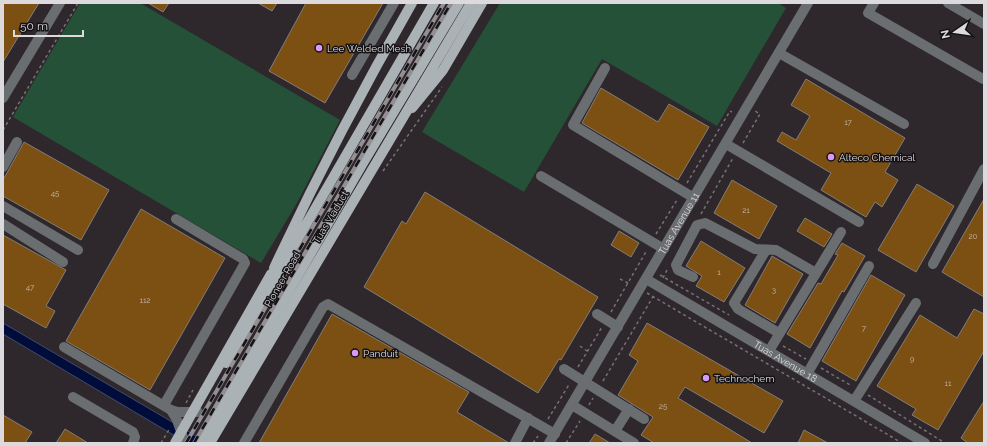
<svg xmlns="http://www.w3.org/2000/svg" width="987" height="446" viewBox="0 0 987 446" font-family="Raleway,sans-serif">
<rect width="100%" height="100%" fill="#2e282d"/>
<path fill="#255138" d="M80,3H140L340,120L297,203L261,263L13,117Z
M500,3H778L786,8L717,126L602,59L524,192L422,132Z"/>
<path fill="#000d3b" stroke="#424a6c" d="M3,323L208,443H187L3,334Z"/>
<path fill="#7c5013" stroke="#837d77" d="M3,3H39L3,62Z
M148,3H169L163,12Z
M258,3H277L272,11Z
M306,3H383L325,103L269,71Z
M806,79L905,138L885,172L898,180L882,207L875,202L866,217L821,190L831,173L777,141L782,132L796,140L810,116L791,105Z
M601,88L658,122L669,104L709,127L678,180L582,123Z
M24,142L109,190L81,240L3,196V180Z
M732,180L777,206L759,239L714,213Z
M917,184L954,206L916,272L878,250Z
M425,192L598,297L561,360L559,359L538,393L364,287L402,221L406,224Z
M984,199V297L942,272Z
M141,209L225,258L150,390L66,341Z
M805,218L832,234L824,247L797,231Z
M619,231L639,243L631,257L611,245Z
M3,235L66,270L46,306L55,311L46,328L3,304Z
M701,241L745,268L724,302L696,286L702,276L686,266Z
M842,243L865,256L844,292L842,291L810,348L787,334L818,283L821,284L838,255L835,254Z
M772,256L803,274L775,323L745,305Z
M871,275L905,295L856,381L822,361Z
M974,309L984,314V351L938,430L912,415L916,409L877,386L920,315L957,338Z
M332,314L469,392L457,412L509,443H259Z
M647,323L783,401L764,433L685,387L678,398L752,443H654L641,435L653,417L618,395L638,361L629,355Z
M984,401V443H968L961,438Z
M3,415L32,432L25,443H3Z
M65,429L88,443H56Z
M804,430L828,443H798Z
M595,434L610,443H589Z"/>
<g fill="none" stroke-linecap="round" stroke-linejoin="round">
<path stroke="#767175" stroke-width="1.5" stroke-dasharray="3 3" stroke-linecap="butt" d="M3,130L78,3
M743,143L760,114L755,111
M383,171L442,87
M687,183L730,111L732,112
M701,214L733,158
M656,234L677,200
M660,275L729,315
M663,278L667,270
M620,279L628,283
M647,293L902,443
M611,312L647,250
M580,346L587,351
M783,346L806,359
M578,367L602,327
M821,368L852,386
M603,381L654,295
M868,395L945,443
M186,403L193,390
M589,405L593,398
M548,419L570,383
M161,443L170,428
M533,443L538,436
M566,443L580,421"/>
<g stroke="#6a6e70" stroke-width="10">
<path d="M874,3L868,13L983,79L984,78"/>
<path d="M948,3L984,24"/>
<path d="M779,53L904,124"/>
<path d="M605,68L573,125L694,198"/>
<path d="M352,75L394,3"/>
<path d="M3,98L60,3"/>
<path d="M726,144L859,222"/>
<path d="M3,167L17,142"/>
<path d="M541,176L664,249"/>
<path d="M3,206L78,250"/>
<path d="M3,224L63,262"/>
<path d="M766,250L734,303L738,309L779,333"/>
<path d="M933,264L984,169"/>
<path d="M693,277L678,270L676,265L697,225L705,223L755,249L776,250L816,273"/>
<path id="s1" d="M646,279L925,443"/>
<path d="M597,314L618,327"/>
<path d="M64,347L171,410L178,412H198"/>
<path d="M769,351L841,232"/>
<path d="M564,369L644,419"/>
<path d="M807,374L869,266"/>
<path d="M73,397L133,432L135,437L133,443"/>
<path d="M854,401L916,303"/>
<path d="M164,405L245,263L243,259L176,219"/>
<path d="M572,405L634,443"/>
<path d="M171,410L177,420L183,437"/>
<path d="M615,431L629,409"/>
<path d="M244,443L323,307L328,304L555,434"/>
<path d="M515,443L528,418"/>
<path id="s2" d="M549,443L808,3"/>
</g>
<path stroke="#aab2b5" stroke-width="10" d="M412,108L443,70L482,3
M274,268C316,178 362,90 412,3
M226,363L434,3
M201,443L363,163L459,3"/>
<defs>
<path id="rail" d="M186,443L444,3
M194,443L451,3"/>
</defs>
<use href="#rail" stroke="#938f93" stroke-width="4"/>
<use href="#rail" stroke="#141214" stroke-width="2.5" stroke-dasharray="8" stroke-linecap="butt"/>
<path stroke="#aab2b5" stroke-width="10" d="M175,443L271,274
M210,443L471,3"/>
</g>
<g fill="#d99af7" stroke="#141214" stroke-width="1.5">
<circle cx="319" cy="48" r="4"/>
<circle cx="831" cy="157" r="4"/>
<circle cx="355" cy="353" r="4"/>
<circle cx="706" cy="378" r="4"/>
</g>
<g text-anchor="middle" stroke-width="3" stroke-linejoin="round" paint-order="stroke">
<g font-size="8" fill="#c5b8aa">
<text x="848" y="125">17</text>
<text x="55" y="196">45</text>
<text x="746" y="213">21</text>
<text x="973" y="239">20</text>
<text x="719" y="275">1</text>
<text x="30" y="290">47</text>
<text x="774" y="293">3</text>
<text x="145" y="303">112</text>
<text x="864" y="331">7</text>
<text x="912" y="362">9</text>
<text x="948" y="386">11</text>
<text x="663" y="409">25</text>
</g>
<g font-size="10" fill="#dddadd" stroke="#141214" text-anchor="start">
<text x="327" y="52">Lee Welded Mesh</text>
<text x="839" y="161">Alteco Chemical</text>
<text x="363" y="357">Panduit</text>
<text x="714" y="382">Technochem</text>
</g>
<g font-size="10" fill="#dddadd" stroke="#141214">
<text transform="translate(330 217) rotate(-59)" y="4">Tuas Viaduct</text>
<text dy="4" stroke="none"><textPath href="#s2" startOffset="255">Tuas Avenue 11</textPath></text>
<text transform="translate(282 279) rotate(-60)" y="4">Pioneer Road</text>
<text dy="4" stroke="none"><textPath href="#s1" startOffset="162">Tuas Avenue 18</textPath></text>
</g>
</g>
<rect width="987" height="446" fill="none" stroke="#dddadd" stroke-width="8"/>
<g transform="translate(955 32) rotate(257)" stroke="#141214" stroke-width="3" paint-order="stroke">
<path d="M0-3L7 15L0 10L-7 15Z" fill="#dddadd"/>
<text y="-6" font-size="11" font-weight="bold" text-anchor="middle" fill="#dddadd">N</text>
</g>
<path d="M14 30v6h69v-6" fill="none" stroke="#dddadd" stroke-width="2"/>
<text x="20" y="30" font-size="12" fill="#dddadd" stroke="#141214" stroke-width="3" paint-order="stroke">50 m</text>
</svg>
